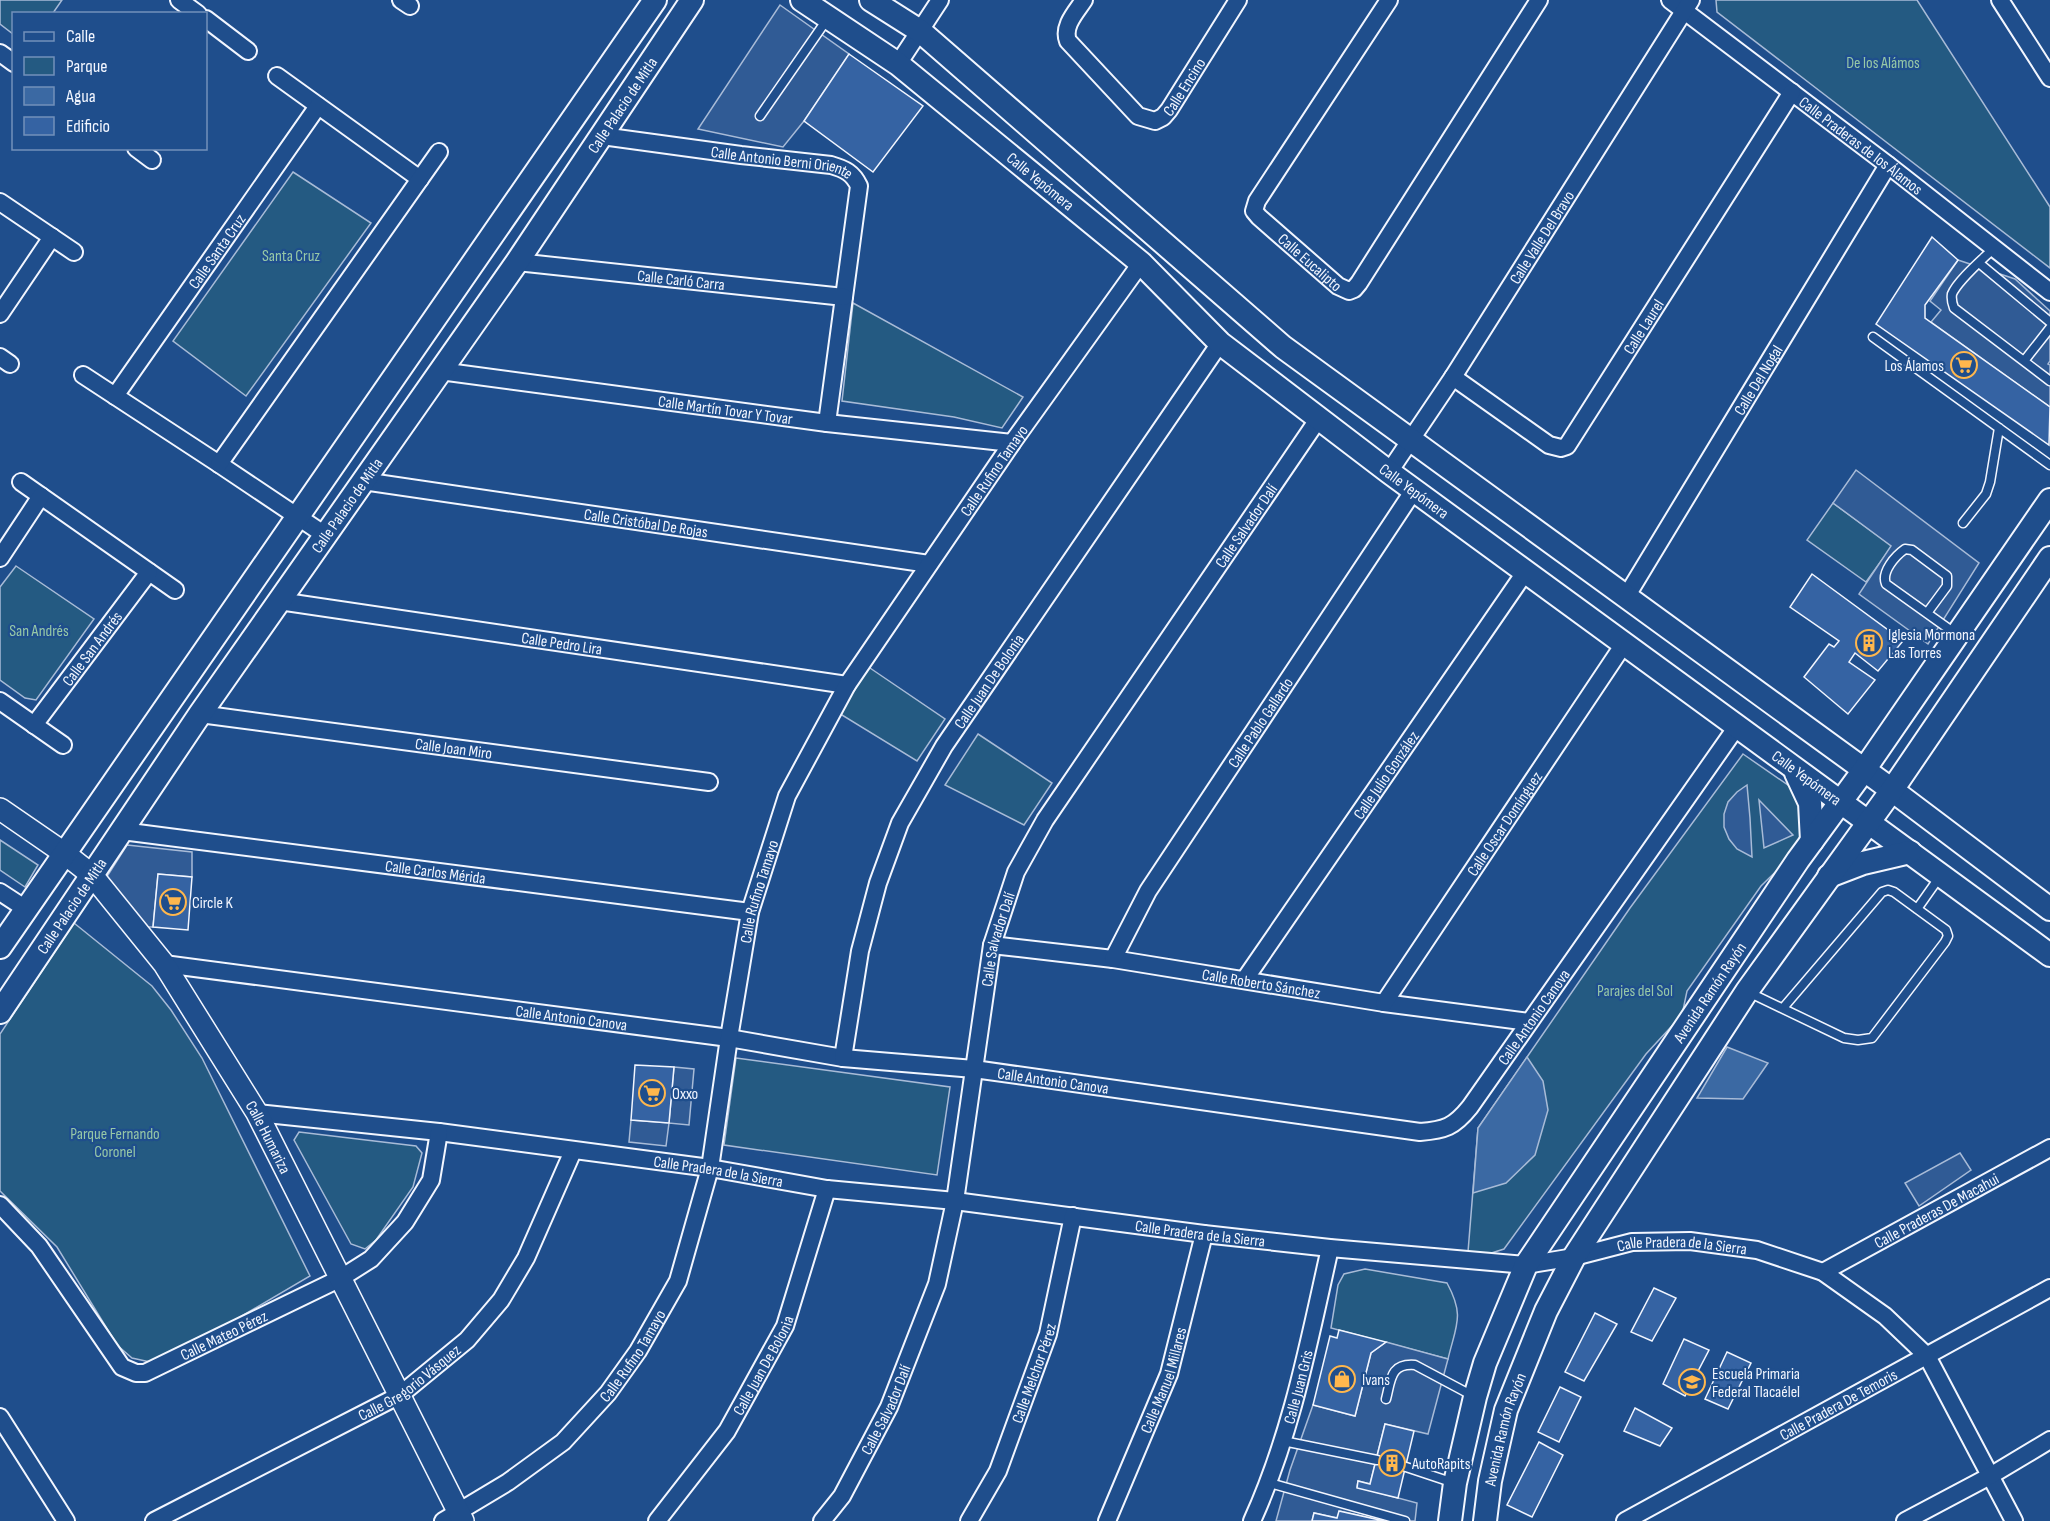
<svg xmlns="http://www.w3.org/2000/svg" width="2050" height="1521" viewBox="0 0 2050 1521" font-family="'Sofia Sans Condensed',sans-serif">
<rect width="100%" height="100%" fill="#1f4e8c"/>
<path fill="#245a82" stroke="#a8bbd7" stroke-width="1.5" d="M0,0H62L53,13L14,14L13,34L0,24Z
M1716,0H1917L2050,207V268L1717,12Z
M293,172L371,223L246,396L173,341Z
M853,303L1023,397L1002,428L954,417L842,401Z
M1833,503L1892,546L1866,582L1807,540Z
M16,566L94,619L36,700L25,698L0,680V587Z
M867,666L945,719L917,761L837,712Z
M978,734L1052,783L1024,825L945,785Z
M1743,754L1798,792L1809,827L1797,851L1761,886L1687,991L1682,1015L1646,1054L1504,1249L1482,1256L1468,1252L1478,1128L1630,908Z
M0,840L38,865L25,887L0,870Z
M74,923L152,986L171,1010L202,1058L310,1276L170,1358L150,1362L132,1358L117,1345L57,1247L0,1191V1034Z
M736,1058L950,1087L937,1175L724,1145Z
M299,1132L416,1146L422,1153L413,1187L376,1240L365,1249L351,1244L294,1140Z
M1365,1269L1447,1283C1465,1316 1456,1325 1448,1359L1331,1328L1338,1285L1344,1274Z"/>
<path fill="#305b95" stroke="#a8bbd7" stroke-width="1.5" d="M780,5L849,54L804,121L783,147L698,129Z
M1958,260L2015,279L2050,311V361L2048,364L2050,365V407L1931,322L1941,310L1930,301Z
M1856,470L1979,563L1928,644L1859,594L1891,546L1833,503Z
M1747,785L1750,818L1752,857L1737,849L1729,839L1724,827V814L1728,802L1737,792Z
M1759,800L1793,835L1764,848Z
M127,845L192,852V877L158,874L153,927H147L106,878Z
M674,1067L694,1069L689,1125L669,1123L666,1146L629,1142L631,1120L669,1123Z
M1960,1153L1971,1170L1919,1206L1905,1183Z
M1386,1342L1448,1359L1428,1434L1385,1424L1370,1484L1358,1481L1357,1487L1417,1503L1415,1521H1384L1340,1511L1337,1518L1314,1513L1312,1521H1276L1290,1470L1313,1405L1355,1416L1371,1353Z"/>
<path fill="#3b69a3" stroke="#a8bbd7" stroke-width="1.5" d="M1727,1047L1768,1063L1743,1099L1697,1098Z
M1527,1057L1543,1081L1548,1110L1535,1155L1506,1183L1473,1193L1478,1128Z"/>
<path fill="#3563a3" stroke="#f2f6ff" stroke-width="1.5" d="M849,54L923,106L873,172L804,121Z
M1932,237L1958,260L1925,305V318L2050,407L2049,445L1876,324Z
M1812,574L1903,641L1878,671L1855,653L1849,662L1875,680L1848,714L1804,677L1829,644L1834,647L1839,641L1790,607Z
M158,874L192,877L188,930L153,927Z
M635,1065L674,1067L669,1123L631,1120Z
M1654,1288L1676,1298L1652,1341L1631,1332Z
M1595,1313L1617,1324L1584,1381L1565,1372Z
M1339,1330L1386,1342L1371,1353L1355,1416L1313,1405L1330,1336L1337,1338Z
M1684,1339L1709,1350L1685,1396L1663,1384Z
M1727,1352L1751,1363L1728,1409L1705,1399Z
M1560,1387L1581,1397L1559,1442L1538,1432Z
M1635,1408L1672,1428L1660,1446L1624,1431Z
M1385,1424L1414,1431L1398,1498L1357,1488L1358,1481L1370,1484Z
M1539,1442L1563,1455L1532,1517L1507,1505Z
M1339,1511L1384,1521H1312L1314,1513L1337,1518Z"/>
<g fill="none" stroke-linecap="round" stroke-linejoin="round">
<defs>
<path id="service" d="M760,116L828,18
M1994,248C1983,259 1958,280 1952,294C1951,300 1952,303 1954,308L2050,381
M1979,263L2050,322
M1873,337L2050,465
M2024,361L2050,328
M1963,523L1986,494L1990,482L1999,428
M1927,613L1947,586V576L1912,550L1905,549C1895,556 1881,572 1886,584L1956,634
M1917,909L1941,875
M1748,992L1844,1038L1858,1040L1872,1038L1945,942L1948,936L1946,930L1894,892L1888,890L1882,892L1783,1008
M1386,1399C1391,1380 1390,1363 1415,1365L1475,1397
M1283,1441L1377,1460
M1406,1467L1454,1483
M1270,1483L1405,1521"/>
<g id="minor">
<path d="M179,0L198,14"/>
<path d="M401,0L410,6"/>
<path id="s1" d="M1084,0C1077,11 1062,26 1068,41L1138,116L1155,121L1163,117L1169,110L1238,0"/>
<path id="s2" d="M1389,0L1257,201L1254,211L1259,217L1338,286L1349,291L1354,289L1359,283L1539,0"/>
<path id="s3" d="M1670,0L1888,165L2050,292"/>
<path d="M2000,0L2050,78"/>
<path d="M206,19L248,51"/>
<path d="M0,53L14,63"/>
<path d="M898,64L940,0"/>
<path d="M277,76L420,179"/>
<path id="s4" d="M602,136L741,155L831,165C845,169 853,173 859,186L827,423"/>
<path d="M136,148L152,160"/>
<path d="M0,202L74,252"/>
<path id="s5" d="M517,262L844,297"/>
<path d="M0,314L52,237"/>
<path d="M0,357L10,364"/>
<path id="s6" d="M440,371L827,423L1012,443"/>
<path d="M83,375L219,464L325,535"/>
<path id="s7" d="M1453,377L1549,445L1561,448L1567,446L1792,92"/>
<path id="s8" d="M115,396L318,106"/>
<path d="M219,464L439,152"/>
<path id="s9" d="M1389,472L1453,377L1691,0"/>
<path id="s10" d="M363,481L929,564"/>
<path d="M21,482L175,590"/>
<path d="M0,558L41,496"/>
<path id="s11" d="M1626,597L1888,165"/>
<path id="s12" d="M279,601L847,685"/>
<path d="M0,701L63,745"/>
<path id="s13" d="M200,714L709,782"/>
<path id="s14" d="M34,725L149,572"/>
<path id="s15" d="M122,831L750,912"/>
<path d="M0,892L26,909"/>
<path id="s16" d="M992,945L1113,959L1384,1003L1529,1022"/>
<path id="s17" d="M1113,959L1148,891L1414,490"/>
<path id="s18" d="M164,964L729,1038L843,1058L974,1069L1420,1132C1445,1130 1454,1127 1470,1107L1738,725"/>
<path id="s19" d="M1245,979L1526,571"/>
<path id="s20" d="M1384,1003L1624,644"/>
<path id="s21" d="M843,1058L860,951L878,883L900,823L944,746L1220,343"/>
<path id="s22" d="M257,1113L439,1132L710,1168L827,1189L955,1201L1204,1234L1330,1248L1526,1265L1574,1257L1632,1242L1690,1241L1757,1250L1823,1272L1885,1316L1927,1356L2014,1521"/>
<path id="s23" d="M0,1205L39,1246L122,1367L136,1373H145L341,1278L371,1259L405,1222L431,1180L439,1132"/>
<path id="s24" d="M1823,1272L2050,1148"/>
<path d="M0,1417L66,1521"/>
<path id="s25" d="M154,1521L400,1395L467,1340L501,1300L526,1258L573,1151"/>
<path id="s26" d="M443,1521L508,1482L563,1442L608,1393L638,1351L678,1281L710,1168L729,1038L750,912L787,796L847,685L1012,443L1141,263"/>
<path id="s27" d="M657,1521L727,1431L785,1326L827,1189"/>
<path id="s28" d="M822,1521L842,1496L889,1407L937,1284L955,1201L992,945L1016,872L1045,820L1319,418"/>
<path id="s29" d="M969,1521L998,1471L1048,1334L1073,1216"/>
<path id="s30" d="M1107,1521L1169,1374L1204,1234"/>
<path id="s31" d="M1252,1521C1292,1433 1309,1341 1330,1248"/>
<path id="s32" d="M1625,1521L2050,1288"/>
<path d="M1905,1521L1990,1476L2050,1440"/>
</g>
<g id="tertiary">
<path id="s33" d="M0,809L64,853L92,875L164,964L257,1113L463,1521"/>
</g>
<g id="secondary">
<path id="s34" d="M802,0L898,64L1141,263L1220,343L1389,472L2050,955"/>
<path d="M871,0L920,31L1283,347L1892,790L2050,909"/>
<path d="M1796,773L1810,803L1812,841"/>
<path d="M1829,876L1863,863L1910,852"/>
<path d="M0,947L655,0"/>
<path id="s35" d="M0,1012L200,714L517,262L692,0"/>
<path id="s36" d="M1450,1521L1455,1483L1475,1397L1485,1363L1526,1265L1798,860L1864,770L2050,500"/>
<path id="s37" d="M1485,1521L1490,1481L1506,1410L1546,1311L1574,1257L1747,991L1892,790L2050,558"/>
</g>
</defs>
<use href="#service" stroke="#f2f6ff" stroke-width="11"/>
<use href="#minor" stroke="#f2f6ff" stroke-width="20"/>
<use href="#tertiary" stroke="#f2f6ff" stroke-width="24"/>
<use href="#secondary" stroke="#f2f6ff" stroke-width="26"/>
<use href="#service" stroke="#1f4e8c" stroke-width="8"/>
<use href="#minor" stroke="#1f4e8c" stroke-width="16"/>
<use href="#tertiary" stroke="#1f4e8c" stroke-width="21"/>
<use href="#secondary" stroke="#1f4e8c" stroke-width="22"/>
</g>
<defs>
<symbol id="supermarket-ring" viewBox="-11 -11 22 22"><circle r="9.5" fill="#1f4e8c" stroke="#ffb74d" stroke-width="1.5"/><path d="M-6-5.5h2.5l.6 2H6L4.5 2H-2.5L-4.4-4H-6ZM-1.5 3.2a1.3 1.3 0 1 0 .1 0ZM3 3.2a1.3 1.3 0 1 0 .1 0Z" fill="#ffb74d"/></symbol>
<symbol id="building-ring" viewBox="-11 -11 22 22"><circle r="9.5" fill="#1f4e8c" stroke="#ffb74d" stroke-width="1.5"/><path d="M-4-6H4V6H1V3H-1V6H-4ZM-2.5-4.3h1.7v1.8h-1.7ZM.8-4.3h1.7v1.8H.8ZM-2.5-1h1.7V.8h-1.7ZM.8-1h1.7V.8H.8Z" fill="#ffb74d"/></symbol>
<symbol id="shop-ring" viewBox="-11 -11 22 22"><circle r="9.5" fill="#1f4e8c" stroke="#ffb74d" stroke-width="1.5"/><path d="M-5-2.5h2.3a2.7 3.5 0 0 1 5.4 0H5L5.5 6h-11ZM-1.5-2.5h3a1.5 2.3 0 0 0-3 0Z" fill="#ffb74d"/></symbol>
<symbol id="school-ring" viewBox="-11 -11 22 22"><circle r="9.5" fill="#1f4e8c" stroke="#ffb74d" stroke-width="1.5"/><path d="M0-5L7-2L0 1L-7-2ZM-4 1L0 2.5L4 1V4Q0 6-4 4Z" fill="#ffb74d"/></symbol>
</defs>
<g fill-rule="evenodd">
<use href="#supermarket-ring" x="1949" y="350" width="30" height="30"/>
<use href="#building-ring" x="1854" y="628" width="30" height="30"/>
<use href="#supermarket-ring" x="158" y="887" width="30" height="30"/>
<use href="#supermarket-ring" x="637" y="1078" width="30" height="30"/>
<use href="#shop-ring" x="1327" y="1364" width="30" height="30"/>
<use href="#school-ring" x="1677" y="1367" width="30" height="30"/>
<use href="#building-ring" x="1377" y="1448" width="30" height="30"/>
</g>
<g text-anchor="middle" stroke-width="4.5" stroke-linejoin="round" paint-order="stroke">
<g font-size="16" fill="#97c8a6" stroke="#1f4e8c">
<text x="1883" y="68">De los Alámos</text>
<text x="291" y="261">Santa Cruz</text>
<text x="39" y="636">San Andrés</text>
<text x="1635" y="996">Parajes del Sol</text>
<text x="115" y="1139">Parque Fernando<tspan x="115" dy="18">Coronel</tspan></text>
</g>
<g font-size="16" fill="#f2f6ff" stroke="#1f4e8c">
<text dy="6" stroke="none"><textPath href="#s1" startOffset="212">Calle Encino</textPath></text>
<text dy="6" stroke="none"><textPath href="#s35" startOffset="1100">Calle Palacio de Mitla</textPath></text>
<text dy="6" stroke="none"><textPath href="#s3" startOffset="240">Calle Praderas de los Álamos</textPath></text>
<text dy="6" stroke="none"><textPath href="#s4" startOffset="182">Calle Antonio Berni Oriente</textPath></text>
<text dy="6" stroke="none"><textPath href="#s34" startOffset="300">Calle Yepómera</textPath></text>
<text dy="6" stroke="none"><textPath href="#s9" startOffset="280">Calle Valle Del Bravo</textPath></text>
<text dy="6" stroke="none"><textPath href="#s8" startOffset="177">Calle Santa Cruz</textPath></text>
<text dy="6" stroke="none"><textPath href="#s2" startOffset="327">Calle Eucalipto</textPath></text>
<text dy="6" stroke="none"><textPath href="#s5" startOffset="165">Calle Carló Carra</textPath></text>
<text dy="6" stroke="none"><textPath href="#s7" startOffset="278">Calle Laurel</textPath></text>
<text dy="6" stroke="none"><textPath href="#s11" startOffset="254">Calle Del Nogal</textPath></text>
<text dy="6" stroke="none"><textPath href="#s6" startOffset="288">Calle Martín Tovar Y Tovar</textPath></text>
<text dy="6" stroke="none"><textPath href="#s26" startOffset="1227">Calle Rufino Tamayo</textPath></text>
<text dy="6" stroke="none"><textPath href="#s34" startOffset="786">Calle Yepómera</textPath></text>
<text dy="6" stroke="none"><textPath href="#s35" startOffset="614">Calle Palacio de Mitla</textPath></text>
<text dy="6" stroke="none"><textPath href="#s10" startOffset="286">Calle Cristóbal De Rojas</textPath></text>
<text dy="6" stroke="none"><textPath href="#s28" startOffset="1101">Calle Salvador Dalí</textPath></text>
<text dy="6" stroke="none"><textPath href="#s12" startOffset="286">Calle Pedro Lira</textPath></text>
<text dy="6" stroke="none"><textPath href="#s14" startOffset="96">Calle San Andrés</textPath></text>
<text dy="6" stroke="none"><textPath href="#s21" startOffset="410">Calle Juan De Bolonia</textPath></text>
<text dy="6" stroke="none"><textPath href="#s17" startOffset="279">Calle Pablo Gallardo</textPath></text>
<text dy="6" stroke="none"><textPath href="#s13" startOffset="256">Calle Joan Miro</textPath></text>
<text dy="6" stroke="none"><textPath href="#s19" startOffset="248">Calle Julio González</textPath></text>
<text dy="6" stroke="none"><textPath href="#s34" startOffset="1272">Calle Yepómera</textPath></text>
<text dy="6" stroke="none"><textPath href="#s20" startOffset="216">Calle Oscar Domínguez</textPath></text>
<text dy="6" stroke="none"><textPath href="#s15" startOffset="316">Calle Carlos Mérida</textPath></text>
<text dy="6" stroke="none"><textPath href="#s26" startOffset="741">Calle Rufino Tamayo</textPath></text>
<text dy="6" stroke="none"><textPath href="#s35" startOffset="128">Calle Palacio de Mitla</textPath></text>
<text dy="6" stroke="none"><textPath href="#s28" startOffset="615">Calle Salvador Dalí</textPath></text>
<text dy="6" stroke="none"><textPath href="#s16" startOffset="272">Calle Roberto Sánchez</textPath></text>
<text dy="6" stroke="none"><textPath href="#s36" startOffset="597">Avenida Ramón Rayón</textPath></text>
<text dy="6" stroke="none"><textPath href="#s18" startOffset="1436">Calle Antonio Canova</textPath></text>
<text dy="6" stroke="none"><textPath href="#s18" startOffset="411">Calle Antonio Canova</textPath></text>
<text dy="6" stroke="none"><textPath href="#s18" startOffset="897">Calle Antonio Canova</textPath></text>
<text dy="6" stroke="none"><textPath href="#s33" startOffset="430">Calle Humariza</textPath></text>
<text dy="6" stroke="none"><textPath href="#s22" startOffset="465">Calle Pradera de la Sierra</textPath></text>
<text dy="6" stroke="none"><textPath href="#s24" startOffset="129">Calle Praderas De Macahui</textPath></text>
<text dy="6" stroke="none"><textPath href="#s22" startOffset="951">Calle Pradera de la Sierra</textPath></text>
<text dy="6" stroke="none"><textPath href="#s22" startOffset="1437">Calle Pradera de la Sierra</textPath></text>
<text dy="6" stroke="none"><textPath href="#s23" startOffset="315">Calle Mateo Pérez</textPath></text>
<text dy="6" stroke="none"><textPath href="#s26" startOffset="255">Calle Rufino Tamayo</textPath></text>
<text dy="6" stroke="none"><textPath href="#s27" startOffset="189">Calle Juan De Bolonia</textPath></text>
<text dy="6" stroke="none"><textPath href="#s29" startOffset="162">Calle Melchor Pérez</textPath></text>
<text dy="6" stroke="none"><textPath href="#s30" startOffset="152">Calle Manuel Millares</textPath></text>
<text dy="6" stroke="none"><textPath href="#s25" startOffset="291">Calle Gregorio Vásquez</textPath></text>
<text dy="6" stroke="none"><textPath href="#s31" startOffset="142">Calle Juan Gris</textPath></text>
<text dy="6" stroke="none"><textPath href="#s32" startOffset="243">Calle Pradera De Temoris</textPath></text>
<text dy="6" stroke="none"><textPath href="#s28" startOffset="129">Calle Salvador Dalí</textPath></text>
<text dy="6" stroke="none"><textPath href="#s37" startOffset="94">Avenida Ramón Rayón</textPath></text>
</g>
<g font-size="16" fill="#f2f6ff" stroke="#1f4e8c" text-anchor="start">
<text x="1944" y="371" text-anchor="end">Los Álamos</text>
<text x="1888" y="640">Iglesia Mormona<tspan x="1888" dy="18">Las Torres</tspan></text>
<text x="192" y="908">Circle K</text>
<text x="672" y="1099">Oxxo</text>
<text x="1712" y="1379">Escuela Primaria<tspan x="1712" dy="18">Federal Tlacaélel</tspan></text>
<text x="1362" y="1385">Ivans</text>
<text x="1412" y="1469">AutoRapits</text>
</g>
</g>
<rect x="12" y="12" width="195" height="138" fill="#1f4e8c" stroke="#7391ba" stroke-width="1.5"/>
<rect x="24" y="32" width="30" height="9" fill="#1f4e8c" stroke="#7391ba" stroke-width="1.5"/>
<text x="66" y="42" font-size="18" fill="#f2f6ff">Calle</text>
<rect x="24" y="57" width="30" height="18" fill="#245a82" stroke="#7391ba" stroke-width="1.5"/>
<text x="66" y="72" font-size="18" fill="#f2f6ff">Parque</text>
<rect x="24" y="87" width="30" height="18" fill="#3b69a3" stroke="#7391ba" stroke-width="1.5"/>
<text x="66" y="102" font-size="18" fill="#f2f6ff">Agua</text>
<rect x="24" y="117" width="30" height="18" fill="#3563a3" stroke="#7391ba" stroke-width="1.5"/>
<text x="66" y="132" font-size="18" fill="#f2f6ff">Edificio</text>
</svg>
